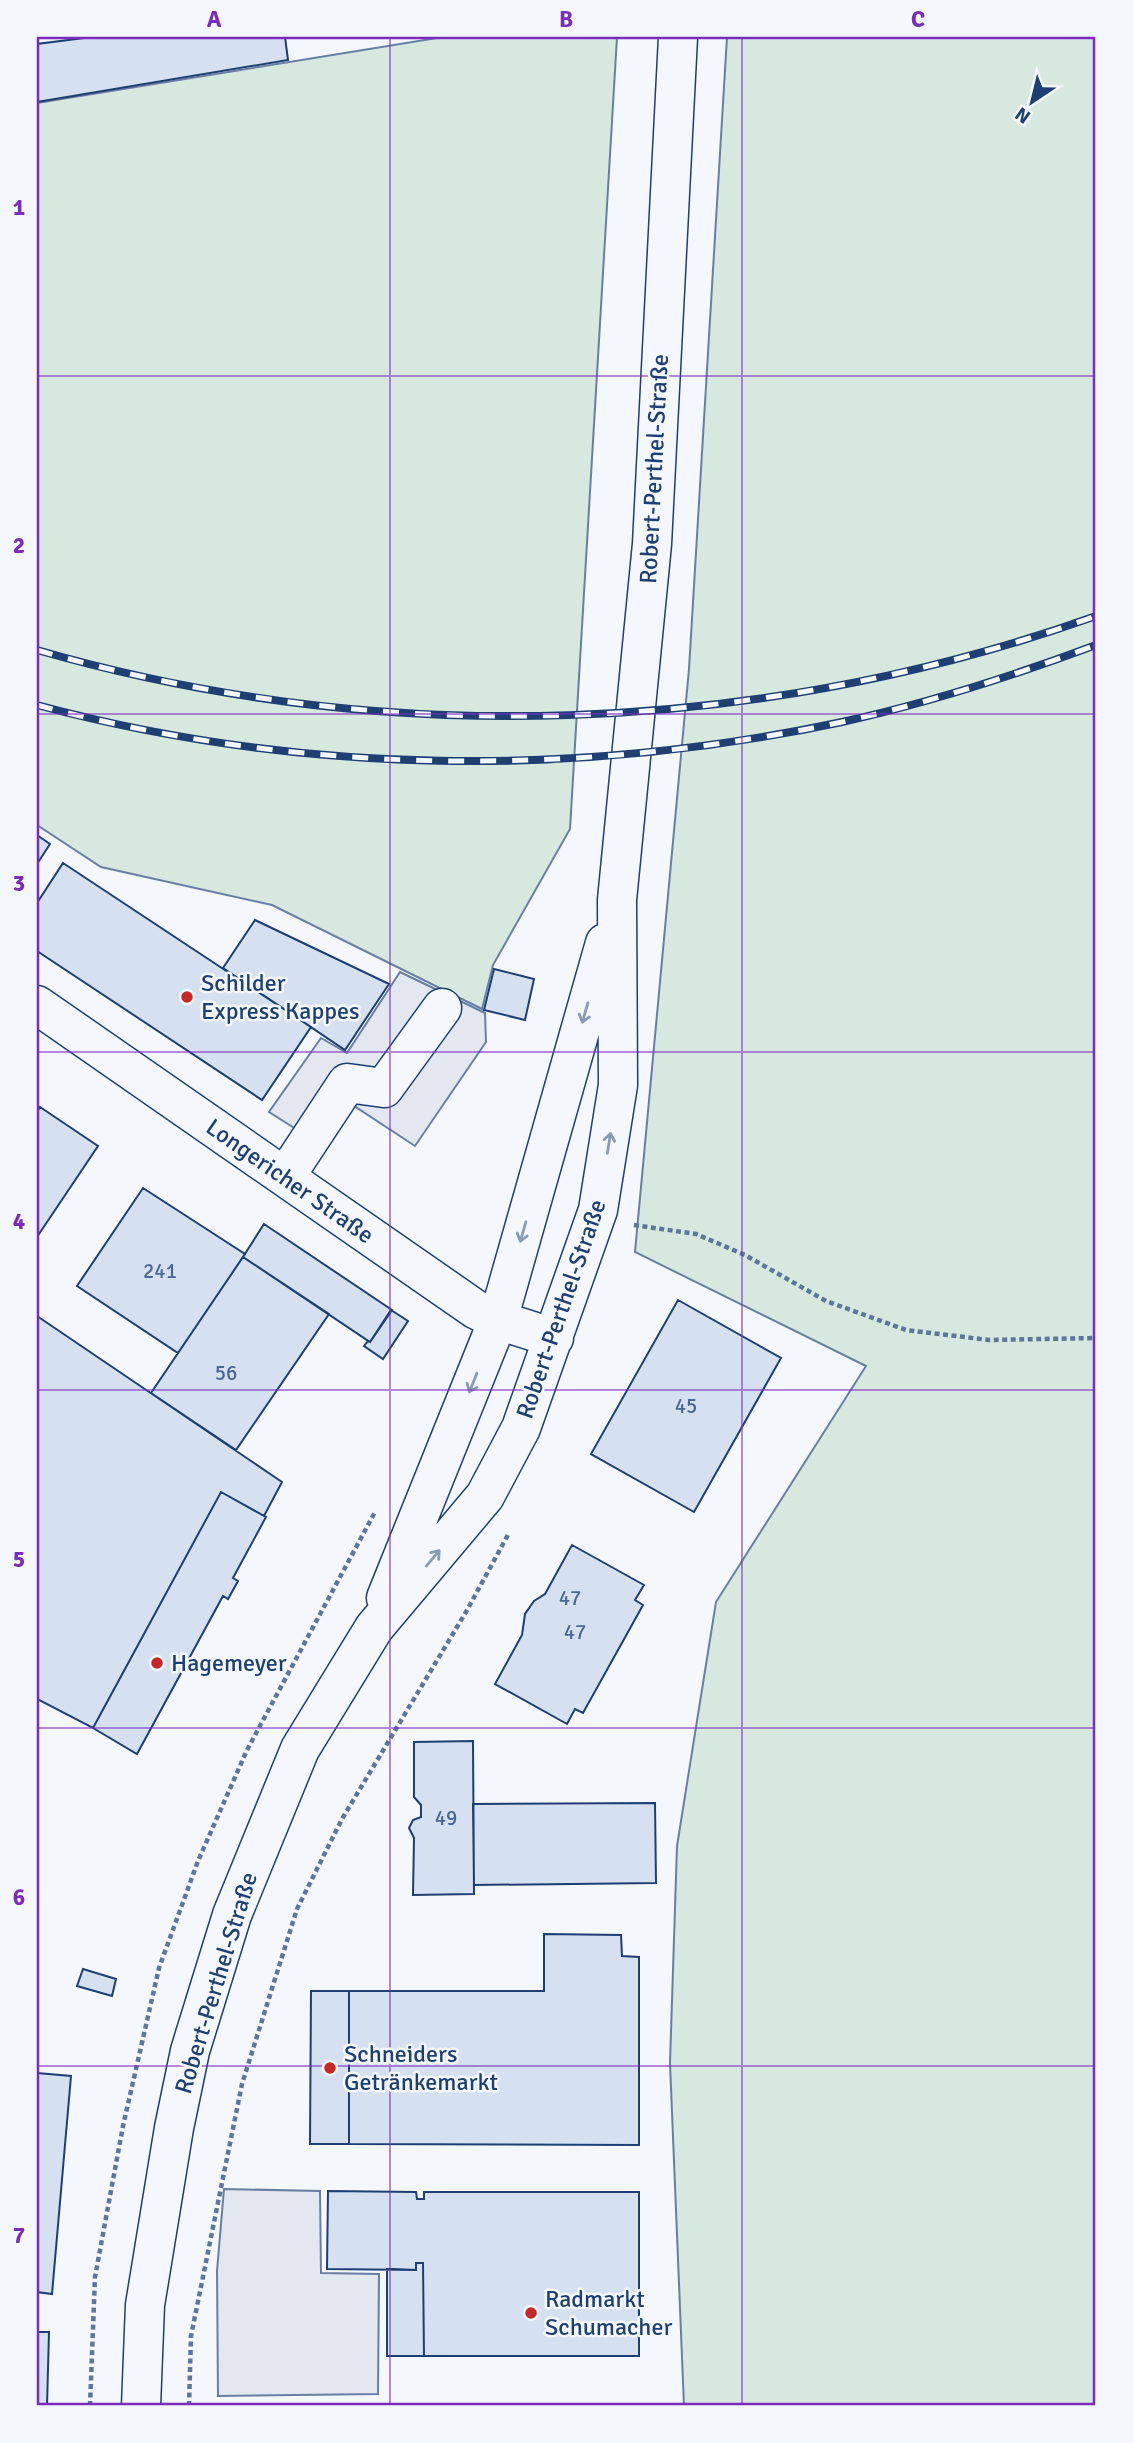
<svg xmlns="http://www.w3.org/2000/svg" width="1133" height="2443" viewBox="0 0 1133 2443" font-family="Signika,sans-serif">
<rect width="100%" height="100%" fill="#f4f7fb"/>
<path fill="#d7e8df" stroke="#687fa3" stroke-width="2" d="M443,37H617L570,829L493,965L482,1009L272,905L101,867L37,825V103Z
M727,37H1096V2406H684L670,2063L677,1846L716,1602L866,1366L635,1252L689,669Z"/>
<path fill="#e3e8f0" stroke="#687fa3" stroke-width="2" d="M400,972L485,1013L486,1042L415,1146L354,1106L326,1148L269,1112L321,1038L347,1053Z
M224,2189L320,2191L321,2273L379,2274L378,2394L218,2396L217,2271Z"/>
<path fill="#d5e0f0" stroke="#1d3f73" stroke-width="2" d="M92,37H285L288,60L37,102V44Z
M37,835L50,844L37,864Z
M63,863L311,1027L262,1100L37,951V903Z
M255,920L389,984L345,1050L223,968Z
M494,969L534,979L525,1020L484,1010Z
M40,1107L98,1146L37,1237V1112Z
M143,1188L245,1254L178,1353L77,1286Z
M264,1224L392,1310L370,1342L243,1257Z
M243,1257L329,1314L236,1450L151,1393Z
M678,1300L781,1358L694,1512L591,1454Z
M391,1310L408,1321L383,1359L364,1346L368,1341L370,1342Z
M37,1316L282,1482L264,1516L221,1492L93,1728L37,1699Z
M221,1492L266,1517L233,1578L238,1581L228,1599L223,1596L137,1754L93,1728Z
M572,1545L644,1585L635,1600L643,1605L583,1713L575,1709L567,1724L495,1684L522,1635L525,1614L534,1601L545,1594Z
M473,1741L474,1894L413,1895L414,1838L409,1828L413,1820L421,1817V1805L414,1797V1742Z
M655,1803L656,1883L474,1885L473,1804Z
M544,1934L621,1935L622,1956L639,1957V2145L349,2144V1991H544Z
M83,1969L116,1979L112,1996L77,1986Z
M311,1991H349V2144H310Z
M37,2073L71,2076L52,2294L37,2292Z
M328,2191L416,2192L417,2199H424V2192H639V2356H424L423,2263H416V2270L327,2269Z
M416,2263H423L424,2356H387V2269L416,2270Z
M37,2332H49L47,2406H37Z"/>
<g fill="none" stroke-linecap="round" stroke-linejoin="round">
<defs>
<path id="minor" d="M37,1005L475,1309L498,1320L554,1338
M285,1177L347,1083L384,1088L442,1008
M386,1598L498,1320L605,943
M141,2406L145,2305L174,2128L190,2051L232,1915L300,1749L374,1628L485,1496L521,1428L598,1210L618,1085L617,900L652,544L678,37"/>
</defs>
<use href="#minor" stroke="#1d3f73" stroke-width="41"/>
<path stroke="#5e769c" stroke-width="4.5" stroke-dasharray="5 3.5" stroke-linecap="butt" d="M634,1225L696,1234L745,1255L826,1301L906,1330L989,1340L1096,1338
M90,2406L95,2277L123,2126L159,1968L198,1861L247,1750L375,1512
M189,2406L191,2336L242,2084L297,1909L342,1819L466,1612L509,1533"/>
<use href="#minor" stroke="#f4f7fb" stroke-width="38"/>
<defs>
<path id="rail" d="M37,650C382,749 758,736 1096,616
M37,705C299,775 577,778 842,722C928,703 1013,676 1096,645"/>
</defs>
<use href="#rail" stroke="#1d3f73" stroke-width="8"/>
<use href="#rail" stroke="#f4f7fb" stroke-width="5" stroke-dasharray="16" stroke-linecap="butt"/>
</g>
<defs><path id="oneway-shaft" d="M-6 0H5M1.5-3L5.5 0L1.5 3" fill="none" stroke-width="1.6" stroke-linecap="round" stroke-linejoin="round" transform="scale(1.75)"/></defs>
<g stroke="#889bb7">
<use href="#oneway-shaft" transform="translate(585 1013) rotate(106)"/>
<use href="#oneway-shaft" transform="translate(609 1143) rotate(-81)"/>
<use href="#oneway-shaft" transform="translate(523 1232) rotate(106)"/>
<use href="#oneway-shaft" transform="translate(473 1383) rotate(112)"/>
<use href="#oneway-shaft" transform="translate(433 1558) rotate(-50)"/>
</g>
<path fill="none" stroke="#7b2cbf" stroke-width="2" stroke-opacity="0.55" d="M390,37V2406M742,37V2406M37,376H1096M37,714H1096M37,1052H1096M37,1390H1096M37,1728H1096M37,2066H1096"/>
<g fill="#c62828" stroke="#f4f7fb" stroke-width="2.5">
<circle cx="187" cy="997" r="7"/>
<circle cx="157" cy="1663" r="7"/>
<circle cx="330" cy="2068" r="7"/>
<circle cx="531" cy="2313" r="7"/>
</g>
<g text-anchor="middle" stroke-width="5" stroke-linejoin="round" paint-order="stroke">
<g font-size="21" fill="#4b6792">
<text x="160" y="1278">241</text>
<text x="226" y="1380">56</text>
<text x="686" y="1413">45</text>
<text x="570" y="1605">47</text>
<text x="575" y="1639">47</text>
<text x="446" y="1825">49</text>
</g>
<g font-size="24" fill="#1d3f73" stroke="#f4f7fb">
<text transform="translate(654 469) rotate(-87)" y="8">Robert-Perthel-Straße</text>
<text transform="translate(290 1181) rotate(35)" y="8">Longericher Straße</text>
<text transform="translate(561 1309) rotate(-71)" y="8">Robert-Perthel-Straße</text>
<text transform="translate(216 1983) rotate(-73)" y="8">Robert-Perthel-Straße</text>
</g>
<g font-size="24" fill="#1d3f73" stroke="#f4f7fb" text-anchor="start">
<text x="201" y="991">Schilder<tspan x="201" dy="28">Express Kappes</tspan></text>
<text x="171" y="1671">Hagemeyer</text>
<text x="344" y="2062">Schneiders<tspan x="344" dy="28">Getränkemarkt</tspan></text>
<text x="545" y="2307">Radmarkt<tspan x="545" dy="28">Schumacher</tspan></text>
</g>
</g>
<rect width="1133" height="2443" fill="none" stroke="#f4f7fb" stroke-width="77"/>
<g transform="translate(1032 102) rotate(215)" stroke="#f4f7fb" stroke-width="5" paint-order="stroke">
<path d="M0-5L12 26L0 18L-12 26Z" fill="#1d3f73"/>
<text y="-10" font-size="19" font-weight="bold" text-anchor="middle" fill="#1d3f73">N</text>
</g>
<rect x="38" y="38" width="1056" height="2366" fill="none" stroke="#7b2cbf" stroke-width="2.5"/>
<g font-size="23" text-anchor="middle" font-weight="bold" fill="#7b2cbf">
<text x="214" y="27">A</text>
<text x="566" y="27">B</text>
<text x="918" y="27">C</text>
<text x="19" y="215">1</text>
<text x="19" y="553">2</text>
<text x="19" y="891">3</text>
<text x="19" y="1229">4</text>
<text x="19" y="1567">5</text>
<text x="19" y="1905">6</text>
<text x="19" y="2243">7</text>
</g>
</svg>
